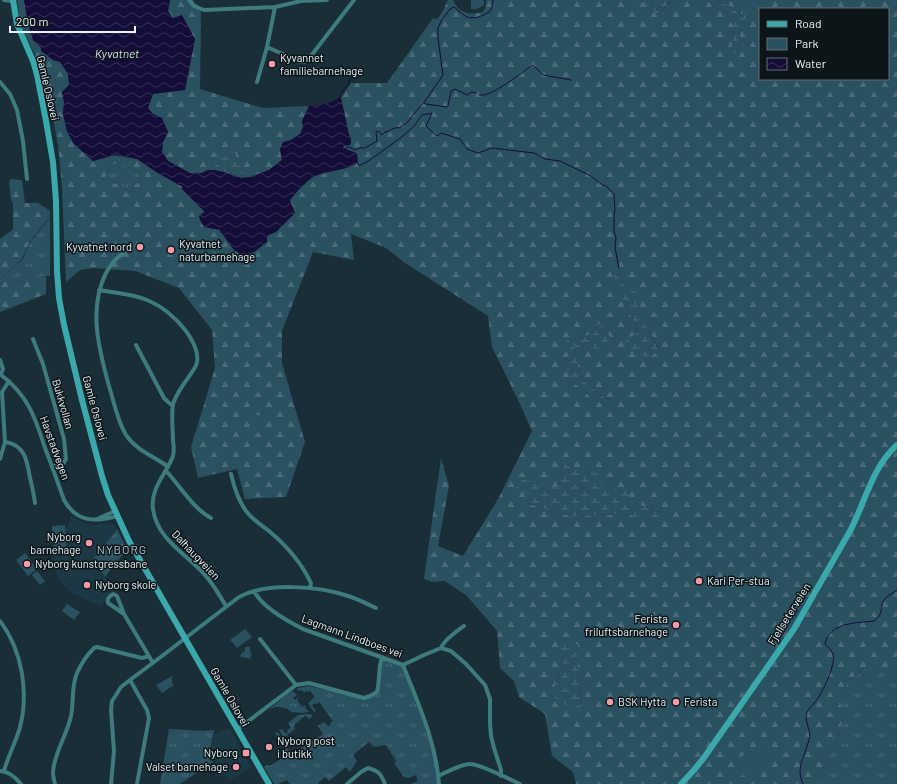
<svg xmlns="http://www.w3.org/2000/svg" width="897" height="784" viewBox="0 0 897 784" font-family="Barlow,sans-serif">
<defs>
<pattern id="grass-tufts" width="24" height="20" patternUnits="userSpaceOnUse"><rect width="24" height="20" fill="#2a5160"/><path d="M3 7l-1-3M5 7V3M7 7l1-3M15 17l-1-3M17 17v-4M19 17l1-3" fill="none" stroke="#496a78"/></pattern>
<pattern id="forest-firs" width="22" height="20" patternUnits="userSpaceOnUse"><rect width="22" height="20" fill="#2a5160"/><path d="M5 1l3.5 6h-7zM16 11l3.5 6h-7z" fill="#496a78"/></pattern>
<pattern id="wetland-marsh" width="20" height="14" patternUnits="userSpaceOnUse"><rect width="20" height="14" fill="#2a5160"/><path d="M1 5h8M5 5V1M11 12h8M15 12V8" fill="none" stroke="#496a78"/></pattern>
<pattern id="water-waves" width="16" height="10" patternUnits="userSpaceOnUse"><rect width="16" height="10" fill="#140d3a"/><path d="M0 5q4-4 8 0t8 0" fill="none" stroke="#363157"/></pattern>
</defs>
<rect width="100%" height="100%" fill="#192e36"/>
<path fill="#1b3844" d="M71,516L78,520L84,523L92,525L110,523L114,524L117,529L110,539L103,546L94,558L115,594L100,606L72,593L57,578L53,554L68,552L66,530Z
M230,728L235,736L239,747L252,768L229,780L209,756L213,734Z"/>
<path fill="url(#grass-tufts)" d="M117,163L136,170L142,178L140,181L134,185L133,191L130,192L118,184H106L103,180L107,174L108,167Z
M50,218V276L38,277L36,284L30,279L15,282L8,278L0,285V280L23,259L30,242Z
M117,529L127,549L105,577L94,558C101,548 110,540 117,529Z
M382,657L403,665L434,750L439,784H411L418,781L416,775L409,778L404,777L394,763L396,761L386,745L374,747L369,742L353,755L357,761L356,762L350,772L346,767L329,781L325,777L317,784H290L287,780L278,784H274L264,767L267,765L270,766L284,757L285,751L275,732H277L282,738L281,739L292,754L323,734L318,726L324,722L328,726L331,725L330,723L333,721L319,702L316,704L315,703L312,705L316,711L314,712L308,703L315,697L310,691L308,692L306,691L304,693L302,690L299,691L297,689L298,688L309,686L364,698L377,692Z
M897,666V784H815L817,777L820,776L827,758L828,752L837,741L844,715L840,704L841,700L845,695V683L847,680L856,676L865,667H895Z
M291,691H293L297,695L293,698L295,700L299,697V698L297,700L302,707L305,705L306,707L305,708L306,710L307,709L309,712L301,713V710L288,707L287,709C279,706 273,706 266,712Z
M311,714L313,716L309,719L306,715L294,725L295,729L286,736H283L279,730L282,729L286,734L288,732L287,730L291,728L288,723L298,715Z
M169,729L203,731L215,730L213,734L209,755L213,762L180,784H160Z"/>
<path fill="url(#forest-firs)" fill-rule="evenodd" d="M17,0H24L33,40L53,60L60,62L68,74L69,85L62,92L64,102L63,114L93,161L115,155L137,159L158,173L181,186L183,187L182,189L204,211L219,230L234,250L238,252L240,254L239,257L254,252L267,242V237L268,235L276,232L290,200L297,191L314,176L350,167L343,148V146L350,145L351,139L349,135L341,98L351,83H387L433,18L437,19C443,12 444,8 448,0H453C459,14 470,15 483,12L486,6V0H639L643,2L651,11L659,14L670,3V0H708L713,7L726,11L734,26L732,47L739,50L740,26L760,0H897V666L895,667H865L856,676L847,680L845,683C849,694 843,695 840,704L843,708L844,715L837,741L828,752L827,758L820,776L817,778L815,784H576L573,772L552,756L545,714L519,697L514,681L500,668L497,631L467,596L445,581L432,582L424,579L441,458L449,486L438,546L463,556L498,499L532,431L520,404L492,347L488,316L405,263L386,248L351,234L354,260L313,252L282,331V363L305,442L286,497L245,499L237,469L198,478L191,447L215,368L212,330L179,288L135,271L93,268L80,270L66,282L62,187L58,145L50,101L46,93L35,55L21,25L19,15ZM760,9H888V79H760ZM117,163L136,170L142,178L140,181L134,185L133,191L130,192L118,184L106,183L103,180L107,174L108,167ZM620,273L619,277L659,349L636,334L637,326L625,306L614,274ZM596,326L601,329L615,341L612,349H596L576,345L574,349L577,356L578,371L584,381L601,395L609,399L608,404H603L591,397L573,382L566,360L571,354V348L567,344V340L583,337L594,333ZM564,464L601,490L632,502L663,513V523L626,514L570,516L529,504V495L558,489ZM563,663L578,674L582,705L554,689Z
M170,0H193L194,2L201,8L200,89L263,108L309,106L302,121L303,127L300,134L291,140L280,149L282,160L269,170L250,177L241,178L244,172L215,165L214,170H208L202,173H190L168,161L162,152L163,142L168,132L162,118L153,114L148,108L153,94L185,89L195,39L173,18L168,11Z
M645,0H664L658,9L652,7Z
M716,0H754L742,15L732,7L718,2Z
M10,179L22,180L25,203H38L50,211V217L30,241L22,259L0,280V239L13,229V204L11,199L9,183Z
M37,277H46V294L0,312V285L8,278L15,282L30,279L36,283Z"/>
<path fill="url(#wetland-marsh)" d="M639,0H645L652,7L658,9L664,0H670V2L659,14L651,11L643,2Z
M708,0H716L718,2L732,7L741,15L754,0H760L740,26L739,50L734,53L732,47L734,26L726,11L713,7Z
M230,152L235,153L244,172L241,178L224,172L214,170L215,165Z
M620,273L619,277L626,289L631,288L640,295L637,309L659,350L649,358L628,349L626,339L636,334L637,326L625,306L616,285L614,274Z
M601,322V329L615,341L612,349H596L576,345L574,349L577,356L578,371L584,381L601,395L609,400V404H603L591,397L573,382L568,375L566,360L571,354V348L567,344V340L583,337L594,333L596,326Z
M564,464L603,475L601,490L625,488L632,502L663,513V523L626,514L570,516L529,504V495L516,487L521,479L557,488Z
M578,644V674L582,705L575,707L556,702L554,689L563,663L559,646Z"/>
<path fill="#2a5160" d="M471,0H484V5C481,8 475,10 471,9Z
M252,414L263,416L260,433L249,431Z
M65,525L67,551L54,552L52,526Z
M25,553L37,569L28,576L16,560Z
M37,571L45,581L40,585L32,575Z
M67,604L80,612L74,620L62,611Z
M245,629L252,637L237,648L230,640Z
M245,647H250V652L252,654L250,657L251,659L241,657L240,656L243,652L245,651Z
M172,676V683L174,685L162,693L156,685Z
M292,705L301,710V713L292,712L287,709L288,707Z
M763,744L766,745L769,752L765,762L757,772L746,774L734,779L737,759Z"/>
<path fill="url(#water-waves)" d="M24,0H170L168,11L173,18L182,15L195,39L185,90L153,94L148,108L153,114L162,118L168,132L163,142L162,152L168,161L190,173H202L208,170H214L224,172L241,178L250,177L269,170L282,160L280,149L283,142L291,140L300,134L303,127L302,121L309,106C319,105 331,104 338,98H341L349,135L351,139V143L350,145L344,146L343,148L357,153L358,163C344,171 329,170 315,176C307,179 296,193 290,200L295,213L276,232L268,235L267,237V242L254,252L247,253L246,258H239L240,254L238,252L234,250L220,230L204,227L200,220L199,216L204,212V211L182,189L183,187L181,186L158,173L137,159L115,155L93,161L74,144L67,132L63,114L64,102L62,92L69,85L68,74L60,62L53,60L41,51V47L33,40L28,24Z"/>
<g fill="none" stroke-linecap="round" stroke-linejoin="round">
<path stroke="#140d3a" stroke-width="1" d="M479,95C491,98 522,72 533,65L543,75L571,80
M339,98L344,89L349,84L350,79
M424,103L426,104L447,107L448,106L451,91L455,89L467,95L472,92L476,93
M344,149L349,147L355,150L360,148H365L377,141L376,132L377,131L380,132L382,135L385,132C390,132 392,127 399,128L408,122L412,116L425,101L443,75L438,38V28L441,21L450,9L454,7C458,10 462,14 467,17C473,20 487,15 491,10C492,7 493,3 493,0
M358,163L359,166L370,160L403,136L414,126L422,115L432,113L426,126L437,136L441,133L460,139L467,149L478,153L492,148L534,153L545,159L560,161L591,176L601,184L606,186L614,194L615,211L614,215V231L616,238L615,248L619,268
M803,784C796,768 803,761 807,746C808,743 809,740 810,737C810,729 804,720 807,712C810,707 815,703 818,698C824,689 836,664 833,654C831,650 828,647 825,644C829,622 857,623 874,621C885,613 879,607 884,600C887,596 893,593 897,590"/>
<path stroke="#3d7b7c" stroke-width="4" d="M4,0L13,1
M189,0L194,6L204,10L275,7L301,1L327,0
M267,47L301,62H304L307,61L354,0
M0,82L10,94L17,110L23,141L27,179
M257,82L267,47L275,7
M124,253C115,258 111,265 106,273C88,309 99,350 109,386C114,402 117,420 126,435C136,450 153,456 167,466
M99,290C139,296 160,298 186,331C192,339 199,352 197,362C196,368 191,373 188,378C182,386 176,395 173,404C171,416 173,429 173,441C174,446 174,451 173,456C167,473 150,488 153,509C157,539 185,553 204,574C213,583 219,595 226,606
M33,339L43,364L64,439L66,459L63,464L52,467
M136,345L164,398L168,402L173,406
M0,360L3,369L1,374
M0,374C28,395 35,417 45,448C52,466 58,483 64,500C77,523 95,522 118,516
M5,442C25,445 27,460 30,478C32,486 34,494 35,503
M0,459L5,442L2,392L9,381
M165,471L168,473C181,488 194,509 211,518
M231,474C234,487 238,500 246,511C254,521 260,524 269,531C287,546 301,562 311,583L310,588
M97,519L115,511
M254,591C262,607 287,621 303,629L403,665C418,703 436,742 439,784
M124,614L108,603C107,598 109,597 113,594L117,596L124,614L153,663
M0,621C22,650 29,692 20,727C16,742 8,756 4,771
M260,639L296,685
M441,648C444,640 457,631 464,626
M403,665L424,655L441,648L451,651L466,664L485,685L490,699V723L491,736L494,748L501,770V776
M130,680L147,710L149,718L137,784
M238,729L296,685L309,683L364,698L370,696L377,692L378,688L380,665L382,657
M0,771C9,771 16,778 21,784
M438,776C447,772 461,764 470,764C480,764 509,779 520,784
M55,784C54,780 53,776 53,772C54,753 67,735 71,716C74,702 71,687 77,673C81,664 87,655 94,648L97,647L142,658L146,657L148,656
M111,784L114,751L111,710L112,701L116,695L121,687L130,680L162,656L239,597C266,582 319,586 348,596C358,599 367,604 376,608
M347,784L361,772L368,768C379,771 381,774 385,784"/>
<path stroke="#3ba9ab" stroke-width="6" d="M13,0L17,24L33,61L37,75L46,121L53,162L56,201L57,271L59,298L64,325L82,400L102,476L108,495L129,541L269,784
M681,784L694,770L703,759L794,629L850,531C865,503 872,467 897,445"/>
</g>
<g fill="#f39aa8" stroke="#0c1518" stroke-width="1.5">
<circle cx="272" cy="64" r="4"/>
<circle cx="140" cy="247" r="4"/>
<circle cx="171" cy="250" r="4"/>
<circle cx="89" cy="543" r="4"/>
<circle cx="27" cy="564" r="4"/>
<circle cx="699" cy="581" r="4"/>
<circle cx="87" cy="585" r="4"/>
<circle cx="676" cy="625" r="4"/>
<circle cx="610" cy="702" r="4"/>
<circle cx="676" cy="702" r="4"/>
<circle cx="269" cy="747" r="4"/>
<rect x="242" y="749" width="8" height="8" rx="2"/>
<circle cx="236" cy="767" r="4"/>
</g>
<g text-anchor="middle" stroke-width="3" stroke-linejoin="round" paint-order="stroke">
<g font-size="11" fill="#e7f3f9" stroke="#0c1518" text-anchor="start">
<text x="280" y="62">Kyvannet<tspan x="280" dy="13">familiebarnehage</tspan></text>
<text x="179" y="248">Kyvatnet<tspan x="179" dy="13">naturbarnehage</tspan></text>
<text x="132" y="251" text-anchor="end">Kyvatnet nord</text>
<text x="81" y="541" text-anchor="end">Nyborg<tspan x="81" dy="13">barnehage</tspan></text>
<text x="35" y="568">Nyborg kunstgressbane</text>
<text x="707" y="585">Kari Per-stua</text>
<text x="95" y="589">Nyborg skole</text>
<text x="668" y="623" text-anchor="end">Ferista<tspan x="668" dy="13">friluftsbarnehage</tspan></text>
<text x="618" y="706">BSK Hytta</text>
<text x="684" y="706">Ferista</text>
<text x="277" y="745">Nyborg post<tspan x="277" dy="13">i butikk</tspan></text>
<text x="238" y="757" text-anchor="end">Nyborg</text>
<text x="228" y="771" text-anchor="end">Valset barnehage</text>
</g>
<g font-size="11" fill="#e7f3f9" stroke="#0c1518">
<text transform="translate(48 88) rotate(77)" y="4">Gamle Oslovei</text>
<text transform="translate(63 404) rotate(74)" y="4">Bukkvollan</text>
<text transform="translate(95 408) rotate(75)" y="4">Gamle Oslovei</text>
<text transform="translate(55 448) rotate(70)" y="4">Havstadvegen</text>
<text transform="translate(196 555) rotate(46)" y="4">Dalhaugveien</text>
<text transform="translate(789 614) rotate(-58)" y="4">Fjellseterveien</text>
<text transform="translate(352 636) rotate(20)" y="4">Lagmann Lindboes vei</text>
<text transform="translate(230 697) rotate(60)" y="4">Gamle Oslovei</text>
</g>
<g font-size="12" font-style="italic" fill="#dadbfc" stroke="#0c1518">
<text x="117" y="58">Kyvatnet</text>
</g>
<g font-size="12" letter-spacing="1" fill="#adc5cf" stroke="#0c1518">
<text x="122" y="554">NYBORG</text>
</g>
</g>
<rect x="759" y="8" width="130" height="72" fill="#0c1518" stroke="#646e72"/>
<rect x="767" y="21" width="20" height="6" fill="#3ba9ab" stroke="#646e72"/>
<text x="795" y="28" font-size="12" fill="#e7f3f9">Road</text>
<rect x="767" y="38" width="20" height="12" fill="#2a5160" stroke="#646e72"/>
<text x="795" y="48" font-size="12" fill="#e7f3f9">Park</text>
<rect x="767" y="58" width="20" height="12" fill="url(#water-waves)" stroke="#646e72"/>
<text x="795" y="68" font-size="12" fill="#e7f3f9">Water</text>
<path d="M10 26v6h125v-6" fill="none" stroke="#e7f3f9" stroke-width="2"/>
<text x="16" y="26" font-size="12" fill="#e7f3f9" stroke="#0c1518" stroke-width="3" paint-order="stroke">200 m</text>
</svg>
